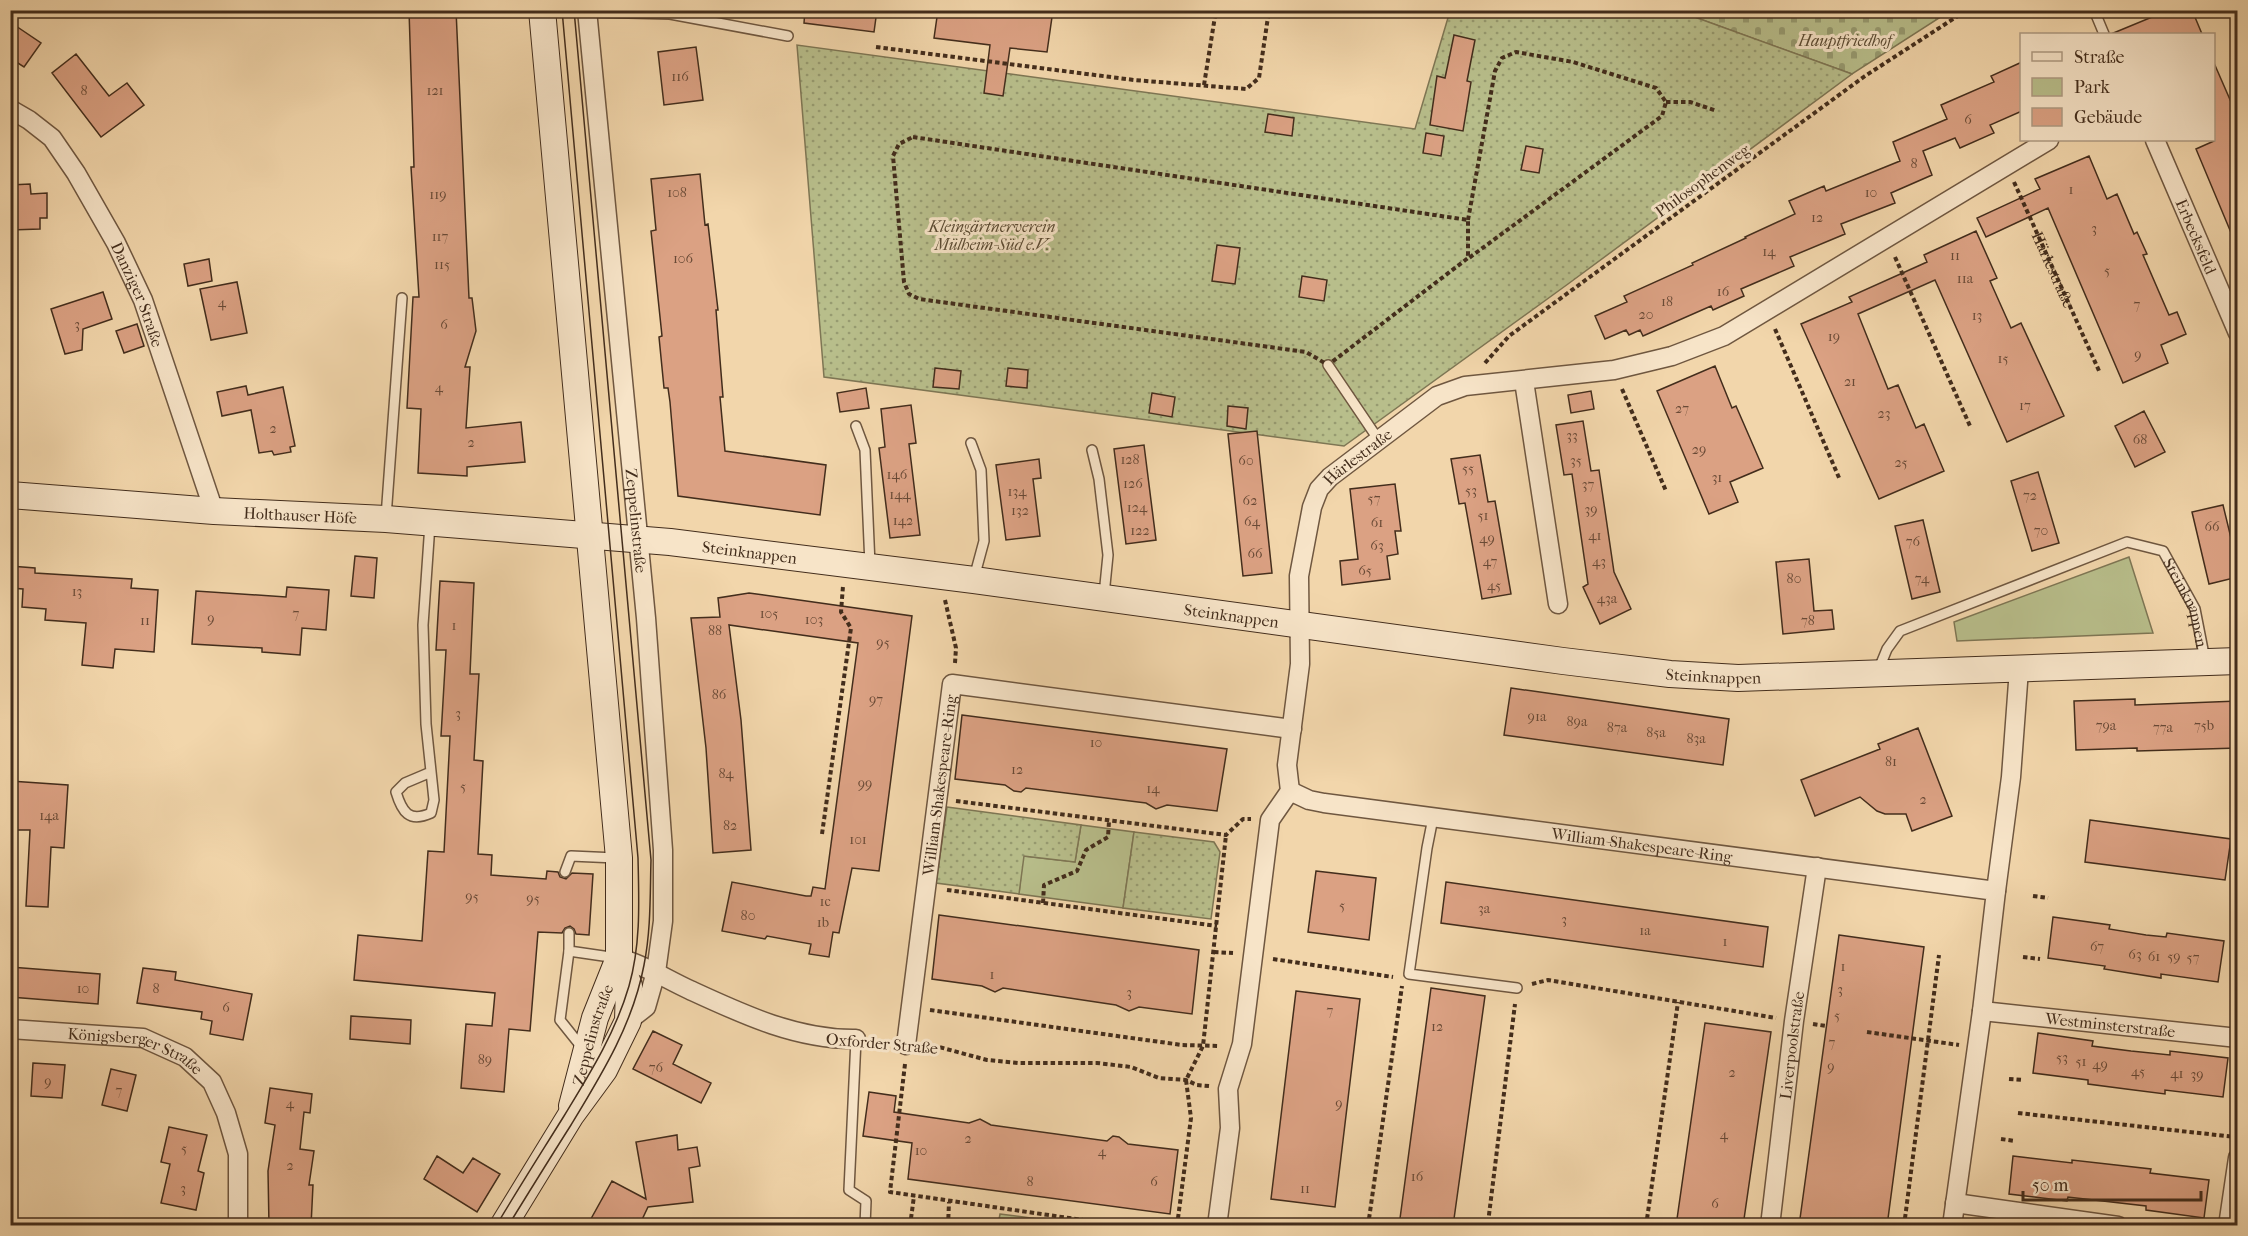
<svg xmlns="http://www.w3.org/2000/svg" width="2248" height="1236" viewBox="0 0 2248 1236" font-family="'IM FELL French Canon',serif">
<defs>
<pattern id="cemetery-stones" width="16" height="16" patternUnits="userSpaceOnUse" patternTransform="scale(1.5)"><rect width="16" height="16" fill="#b8be8b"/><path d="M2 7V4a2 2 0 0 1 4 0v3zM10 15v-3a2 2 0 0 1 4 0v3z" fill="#979b71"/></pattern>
<pattern id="garden-dots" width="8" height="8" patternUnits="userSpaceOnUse" patternTransform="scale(1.5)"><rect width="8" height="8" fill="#b8be8b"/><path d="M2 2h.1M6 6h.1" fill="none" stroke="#979b71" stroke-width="1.8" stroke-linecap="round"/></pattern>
</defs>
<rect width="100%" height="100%" fill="#f2d6ab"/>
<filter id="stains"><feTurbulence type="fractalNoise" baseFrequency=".00333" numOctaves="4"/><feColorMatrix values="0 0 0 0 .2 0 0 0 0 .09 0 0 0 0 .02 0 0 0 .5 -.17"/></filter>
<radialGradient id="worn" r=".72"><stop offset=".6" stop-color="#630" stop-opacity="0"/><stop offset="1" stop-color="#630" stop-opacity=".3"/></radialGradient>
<path fill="#b8be8b" stroke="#7e7654" stroke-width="1.5" d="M2129,557L2153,633L1957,641L1954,622Z
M1081,825L1134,832L1123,908L1019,894L1023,856L1075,862Z"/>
<path fill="url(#cemetery-stones)" stroke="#7e7654" stroke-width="1.5" d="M1678,11H1950L1852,74Z"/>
<path fill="url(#garden-dots)" stroke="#7e7654" stroke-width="1.5" d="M1450,11H1678L1852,74L1568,284L1344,446L824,377L797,45L1415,129Z
M947,807L1081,825L1075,862L1024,856L1019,894L936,883Z
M1134,832L1214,842L1220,852L1211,919L1123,908Z
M1000,1214L1084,1225H998Z"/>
<path fill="#dba183" stroke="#432d1c" stroke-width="1.5" d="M409,10H456L469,298H472L476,331L465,367H470L466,428L521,422L525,462L467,467V476L418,473L421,409L407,408L413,297H419L411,167H414Z
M805,10H877L874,32L804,23Z
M938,10H1053L1047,52L1010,48L1003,96L984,93L990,45L934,38Z
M2169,10H2192L2202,34H2111Z
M10,22L41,43L24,67L10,58Z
M1454,35L1475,40L1467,81L1471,82L1463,131L1430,125L1437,76L1445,78Z
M696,47L703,100L664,105L658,52Z
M76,54L109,96L127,83L144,105L101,137L52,73Z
M2022,62V111L1990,125L1994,133L1960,148L1955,138L1923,151L1932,175L1891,193L1895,203L1841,224L1845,234L1790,257L1794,266L1741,289L1744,296L1713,310L1711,306L1643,336L1640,330L1629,335L1626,330L1605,339L1595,316L1627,302L1624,296L1693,265L1692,263L1746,238L1745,237L1795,214L1789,201L1824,186L1826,191L1900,161L1893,142L1947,119L1941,105L1994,82L1991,76Z
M2214,63L2238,118L2237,247L2196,149L2214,141Z
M1268,114L1294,118L1292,136L1265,132Z
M1426,133L1444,136L1441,156L1423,153Z
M1526,146L1543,149L1539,173L1521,170Z
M2089,156L2107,199L2117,194L2134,234L2137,232L2147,254L2143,255L2169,315L2177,312L2186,334L2161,345L2168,363L2123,383L2048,208L1986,237L1977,218L2040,189L2035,179Z
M700,174L705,225L708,224L718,310H716L723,397H720L725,451L826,465L820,515L678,496L670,402L668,388H664L659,337L662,336L651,231L656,230L651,179Z
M30,184L31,194L47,193V218H40V229L10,230V185Z
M1976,231L1997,278L1990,281L2011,328L2021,323L2064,416L2007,442L1935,280L1858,314L1888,389L1898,385L1916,428L1924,424L1944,471L1879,499L1801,324L1852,302L1849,297L1927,262L1924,255Z
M1217,245L1240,248L1235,284L1212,281Z
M209,259L212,281L188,286L184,264Z
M1302,276L1327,280L1324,301L1299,297Z
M237,282L247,333L211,340L200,289Z
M103,292L112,319L83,329L82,350L65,354L51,309Z
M137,324L144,346L124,353L116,331Z
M1715,366L1732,408L1736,406L1763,468L1730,482L1738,502L1709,514L1657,391Z
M935,368L961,371L959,389L933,387Z
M1008,368L1028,370L1027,388L1006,386Z
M246,386L248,395L283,387L295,446L290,447L291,452L274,455L272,451L259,453L251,410L222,416L217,392Z
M866,388L869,408L840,412L837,393Z
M1591,391L1594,409L1571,413L1568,395Z
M1152,393L1175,397L1172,417L1149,413Z
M911,405L916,443L909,444L920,535L890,538L879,448L885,447L881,409Z
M1228,406L1248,408L1246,429L1227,426Z
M2144,411L2165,452L2135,467L2115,426Z
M1583,421L1591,471L1599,470L1614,572L1631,609L1600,624L1583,587L1588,584L1572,474L1564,475L1556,425Z
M1257,431L1272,573L1243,576L1228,434Z
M1144,445L1156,540L1126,544L1114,449Z
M1480,455L1488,502L1495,501L1511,594L1482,599L1465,503L1459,504L1451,459Z
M1039,459L1041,478L1033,479L1040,536L1006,540L996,465Z
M2038,472L2059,543L2032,551L2011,481Z
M1395,484L1401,531H1395L1398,554L1387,556L1390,579L1342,585L1340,561L1358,559L1350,489Z
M2223,505L2238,567V577L2209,584L2192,512Z
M1923,520L1940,592L1912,599L1895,526Z
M355,556L377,558L374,598L351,596Z
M1809,559L1814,611L1832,610L1834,629L1783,634L1776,562Z
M10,566L35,568V573L132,579L131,588L158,590L154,652L115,649L113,668L82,665L86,623L45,620L46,609L22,607L23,589L10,588Z
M440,581L474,583L470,674H479L474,760L483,761L478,854L492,855L491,875L546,879L547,871L558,872L560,877L566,879L572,873L593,874L589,935L576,934L574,929L570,926L565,928L562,933L538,932L530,1031L509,1029L504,1092L461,1088L466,1024L492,1026L495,993L354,980L358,935L422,941L428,851L444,852L450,736H441L446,650H436Z
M287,587L329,590L326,630L302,628L300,655L262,652V648L192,644L196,591L286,597Z
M749,593L912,616L879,871L852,868L839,933L833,932L829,957L809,954L811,944L767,936L765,939L722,931L732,882L806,896H811L813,887L825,889L858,643L729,625L741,720L751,850L713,853L706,748L691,618L720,617L718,598Z
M1511,688L1729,719L1723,765L1504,735Z
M2135,699V705L2238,701V748L2137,751V748L2076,750L2074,701Z
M962,715L1227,749L1217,811L1167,805L1156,809L1146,803L1026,788L1021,792L1014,791L1005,785L955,779Z
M1918,728L1952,816L1912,831L1906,814H1885L1877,811L1860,797L1815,816L1801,780L1880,749L1878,744Z
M10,781L68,785L64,848L51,847L48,907L26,906L30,830H10Z
M2090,820L2231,839L2225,880L2085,862Z
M1316,871L1376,878L1369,940L1308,932Z
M1446,882L1768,927L1763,967L1441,923Z
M939,915L1199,950L1192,1014L1139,1007L1129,1011L1116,1005L1003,988L995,992L982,986L932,979Z
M2053,917L2110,925L2109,929L2146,935L2166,937L2167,933L2224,941L2218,982L2161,974V978L2104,969L2105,966L2048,958Z
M1839,935L1924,947L1887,1226H1799Z
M10,967L100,974L98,1004L10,997Z
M143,968L176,972L175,980L252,994L243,1040L210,1034L212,1021L201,1019L202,1012L137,1003Z
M1431,988L1485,996L1453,1226H1399Z
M1296,991L1360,999L1335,1207L1271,1199Z
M351,1016L411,1020L410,1044L350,1039Z
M1705,1023L1771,1032L1743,1226H1676Z
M653,1031L682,1045L673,1064L711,1083L701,1103L633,1069Z
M2038,1033L2093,1041L2092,1046L2131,1051L2170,1055V1051L2228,1058L2223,1097L2165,1090V1094L2126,1089L2088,1084V1080L2033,1073Z
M33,1063L65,1065L62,1098L31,1096Z
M111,1069L136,1075L127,1111L102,1105Z
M270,1088L312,1094L310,1113L304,1112L300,1149L314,1151L309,1185H313L311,1226H269L268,1171L275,1125L265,1123Z
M869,1092L896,1096L894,1112L969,1123L980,1119L991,1125L1107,1141L1113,1136L1119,1137L1128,1144L1178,1150L1170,1214L908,1179L912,1143L863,1136Z
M169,1127L207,1135L198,1171L204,1173L196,1210L161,1203L170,1164L161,1162Z
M677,1135L678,1150L697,1147L700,1166L689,1168L693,1202L648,1207L639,1226H587L612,1181L646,1199L636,1142Z
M437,1156L463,1173L473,1158L500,1174L477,1212L424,1179Z
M2013,1156L2072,1163V1160L2151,1169L2150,1173L2209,1180L2204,1218L2146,1210V1206L2068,1197L2067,1201L2009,1194Z"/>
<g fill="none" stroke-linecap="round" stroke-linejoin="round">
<defs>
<g id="lane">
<path d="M2094,10L2104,34"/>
<path d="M587,12L670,14L788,36"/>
<path d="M1328,365L1378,439"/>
<path d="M856,426L865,450L870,565"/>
<path d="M971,443L981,470L984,541L974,578"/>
<path d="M1092,450L1099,479L1108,555L1104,595"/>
<path d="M386,517L402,298"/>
<path d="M430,524L423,625L426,724L434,800L431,813C409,823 402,812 396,792L405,783L431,772"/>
<path id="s2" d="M1878,671L1887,649L1900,631L2127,542L2163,551L2195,609L2205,660"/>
<path d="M1433,818L1427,848L1409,974L1517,988"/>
<path d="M565,872L571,856L616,858"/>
<path d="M569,933V951L617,958"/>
<path d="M569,951L560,1020L584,1050"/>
<path d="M856,1039L849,1190L866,1201L865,1226"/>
</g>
<g id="street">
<path id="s3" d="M587,10L646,618L663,850V921L656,972L646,1007L628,1021"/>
<path id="s4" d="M10,109L29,120L52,138L76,173L116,243L143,300L214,511"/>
<path id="s5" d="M2155,140L2238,333"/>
<path d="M1524,381L1558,604"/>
<path id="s6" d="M1290,791L1309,800L1324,803L1996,891L1982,1011L1952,1226"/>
<path d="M1996,891L2011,777L2019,669"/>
<path d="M619,958C645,965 666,979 690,990C742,1014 797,1040 856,1039"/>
<path id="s7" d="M1982,1011L2238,1038"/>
<path id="s8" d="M10,1029L143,1038L185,1057L212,1082L226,1113L238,1154V1226"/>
<path id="s9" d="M906,1045L952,684L1292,729"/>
<path d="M1955,1203L2118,1226"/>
<path id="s10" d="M1217,1226L1230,1128L1228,1089L1242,1044L1270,820L1290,791L1287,765L1300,664L1299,576L1312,507L1319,489L1330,477L1437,396L1465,386L1614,370L1672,356L1724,336L2049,140"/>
<path id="s11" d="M1770,1226L1794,1021L1817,867"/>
<path d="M2228,1226L2238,1158"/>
</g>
<g id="secondary">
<path id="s12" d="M10,495L214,511L386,519L670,542L974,580L1563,661L1670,674L1738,678L2238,661"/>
<path id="s13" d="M572,1106L595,1018L619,958"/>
<path d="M503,1226L571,1115L604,1070L628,1021L629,986L619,958V858L542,10"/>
</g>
</defs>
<use href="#lane" stroke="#6f5740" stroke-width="12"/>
<use href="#street" stroke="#6f5740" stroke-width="21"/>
<use href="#secondary" stroke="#432d1c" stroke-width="28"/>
<g stroke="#432d1c" stroke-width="4" stroke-dasharray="4.5 3" stroke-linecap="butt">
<path d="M876,47L1134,80L1246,89L1259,78L1269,10"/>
<path d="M1204,85L1216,10"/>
<path d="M1666,102H1690L1717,111"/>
<path d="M913,137L1468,220V258L1328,365L1306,352L919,299L909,294L904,282L893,156L899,144Z"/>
<path id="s1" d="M2014,182L2100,373"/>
<path d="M1468,220L1495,71L1502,58L1516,52L1573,62L1656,88L1666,102L1662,116L1469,258"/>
<path d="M1895,257L1970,426"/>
<path d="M1775,329L1840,480"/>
<path d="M1485,363L1509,336L1865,76L1967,10"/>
<path d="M1622,389L1666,491"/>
<path d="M945,600L956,648L955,663"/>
<path d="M956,801L1226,835L1243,819H1251"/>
<path d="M822,834L851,628L841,612L843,586"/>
<path d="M947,890L1217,926"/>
<path d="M2033,896L2048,898"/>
<path d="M1043,903L1044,885L1077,871L1086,850L1108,837L1109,821"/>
<path d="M1214,952L1233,953"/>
<path d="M2023,957L2040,959"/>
<path d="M1273,959L1393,977"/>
<path d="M1532,984L1548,980L1776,1018"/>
<path d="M930,1010L1182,1045L1220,1046"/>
<path d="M1813,1024L1826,1026"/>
<path d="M1867,1032L1959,1045"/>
<path d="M925,1046L939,1047L987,1060L1018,1063H1097L1131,1067L1159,1078L1186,1080L1197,1085L1209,1086"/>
<path d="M905,1064L890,1192L1124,1226"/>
<path d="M2009,1079L2023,1080"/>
<path d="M2018,1113L2235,1137"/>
<path d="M2001,1139L2015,1141"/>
<path d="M1488,1223L1515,1004"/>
<path d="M1487,1224L1503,1226"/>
<path d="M910,1226L914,1196"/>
<path d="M948,1226L949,1202"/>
<path d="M1177,1226L1191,1118L1186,1080L1203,1046L1226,835"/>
<path d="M1368,1226L1402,986"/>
<path d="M1646,1226L1678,1002"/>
<path d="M1904,1226L1939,955"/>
</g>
<use href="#lane" stroke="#f7e4c8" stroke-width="9"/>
<use href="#street" stroke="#f7e4c8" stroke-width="18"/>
<use href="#secondary" stroke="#f7e4c8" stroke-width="26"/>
<path stroke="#432d1c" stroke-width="1.5" d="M496,1226C518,1189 541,1153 564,1116C589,1075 615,1034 629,986C641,944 639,901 638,858L562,10
M508,1226C529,1192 550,1158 571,1125C602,1074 633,1024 644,965C651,930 650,895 651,860L574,10"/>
</g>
<g text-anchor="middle" stroke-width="6" stroke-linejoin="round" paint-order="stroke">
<g font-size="14" fill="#694a36">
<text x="680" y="81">116</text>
<text x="84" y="95">8</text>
<text x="435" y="95">121</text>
<text x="1968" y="124">6</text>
<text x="1914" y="168">8</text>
<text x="2071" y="194">1</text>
<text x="677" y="197">108</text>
<text x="1871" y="197">10</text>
<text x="438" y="199">119</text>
<text x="1817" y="222">12</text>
<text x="2094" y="233">3</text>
<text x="440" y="241">117</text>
<text x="1769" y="256">14</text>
<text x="1955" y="260">11</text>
<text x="683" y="263">106</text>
<text x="442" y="269">115</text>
<text x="2107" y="275">5</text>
<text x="1965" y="283">11a</text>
<text x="1723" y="296">16</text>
<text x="1667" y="306">18</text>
<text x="222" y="307">4</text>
<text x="2137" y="309">7</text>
<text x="1646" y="319">20</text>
<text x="1977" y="320">13</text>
<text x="77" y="329">3</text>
<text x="444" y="329">6</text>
<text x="1834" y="341">19</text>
<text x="2138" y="359">9</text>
<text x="2003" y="363">15</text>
<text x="1850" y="386">21</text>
<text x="439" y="392">4</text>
<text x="2025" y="410">17</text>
<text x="1682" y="413">27</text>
<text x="1884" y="418">23</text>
<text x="273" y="433">2</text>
<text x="1572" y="440">33</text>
<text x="2140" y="444">68</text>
<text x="471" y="447">2</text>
<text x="1699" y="454">29</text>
<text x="1130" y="464">128</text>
<text x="1246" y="465">60</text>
<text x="1576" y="465">35</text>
<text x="1901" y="467">25</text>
<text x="1468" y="473">55</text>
<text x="897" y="479">146</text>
<text x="1717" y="482">31</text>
<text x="1133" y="488">126</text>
<text x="1588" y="489">37</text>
<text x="1471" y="495">53</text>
<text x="1017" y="496">134</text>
<text x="900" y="499">144</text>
<text x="2030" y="500">72</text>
<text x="1374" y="503">57</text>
<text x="1250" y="505">62</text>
<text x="1137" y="512">124</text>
<text x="1591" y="514">39</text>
<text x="1020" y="515">132</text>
<text x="1483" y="520">51</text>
<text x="903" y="525">142</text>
<text x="1252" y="526">64</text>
<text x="1377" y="527">61</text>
<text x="2212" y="531">66</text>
<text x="1140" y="535">122</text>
<text x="2041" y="535">70</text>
<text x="1595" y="540">41</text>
<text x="1487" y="543">49</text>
<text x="1913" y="546">76</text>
<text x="1377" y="550">63</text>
<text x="1255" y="558">66</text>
<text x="1490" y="566">47</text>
<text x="1599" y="566">43</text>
<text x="1365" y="575">65</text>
<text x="1794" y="583">80</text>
<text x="1922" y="583">74</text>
<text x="1494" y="590">45</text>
<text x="77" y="596">13</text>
<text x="1607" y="603">43a</text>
<text x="296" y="618">7</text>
<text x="769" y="618">105</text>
<text x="211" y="623">9</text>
<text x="814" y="624">103</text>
<text x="145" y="625">11</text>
<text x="1808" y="625">78</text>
<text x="454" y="630">1</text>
<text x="715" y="635">88</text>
<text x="883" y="647">95</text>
<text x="719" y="699">86</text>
<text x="876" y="704">97</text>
<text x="458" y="718">3</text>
<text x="1537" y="721">91a</text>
<text x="1577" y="726">89a</text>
<text x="2106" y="730">79a</text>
<text x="2204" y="730">75b</text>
<text x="1617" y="732">87a</text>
<text x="2163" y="732">77a</text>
<text x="1656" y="737">85a</text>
<text x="1696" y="743">83a</text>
<text x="1096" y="747">10</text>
<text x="1891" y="766">81</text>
<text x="1017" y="774">12</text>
<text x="726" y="778">84</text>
<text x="865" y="788">99</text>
<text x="463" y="791">5</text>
<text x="1153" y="793">14</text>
<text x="1923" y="804">2</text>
<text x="49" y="820">14a</text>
<text x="730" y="830">82</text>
<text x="858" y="844">101</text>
<text x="472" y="901">95</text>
<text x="533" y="903">95</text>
<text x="825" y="906">1c</text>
<text x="1342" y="910">5</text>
<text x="1484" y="913">3a</text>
<text x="748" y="920">80</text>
<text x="1564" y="924">3</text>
<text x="823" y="927">1b</text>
<text x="1645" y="935">1a</text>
<text x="1725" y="946">1</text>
<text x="2097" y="951">67</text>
<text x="2135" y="959">63</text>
<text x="2154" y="961">61</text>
<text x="2174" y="961">59</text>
<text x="2193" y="962">57</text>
<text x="1843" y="971">1</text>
<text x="992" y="979">1</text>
<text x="83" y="993">10</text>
<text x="156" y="993">8</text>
<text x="1840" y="994">3</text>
<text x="1129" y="997">3</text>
<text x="226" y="1012">6</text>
<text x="1330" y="1015">7</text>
<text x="1837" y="1020">5</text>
<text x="1437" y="1031">12</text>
<text x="1832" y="1047">7</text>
<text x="2062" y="1062">53</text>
<text x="485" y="1064">89</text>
<text x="2081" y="1066">51</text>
<text x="2100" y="1069">49</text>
<text x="1831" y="1071">9</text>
<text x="656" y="1072">76</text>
<text x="2138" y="1076">45</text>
<text x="1732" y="1077">2</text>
<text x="2177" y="1078">41</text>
<text x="2197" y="1079">39</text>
<text x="48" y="1086">9</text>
<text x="119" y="1095">7</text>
<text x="290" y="1108">4</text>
<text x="1339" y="1108">9</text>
<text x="1724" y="1139">4</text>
<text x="968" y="1143">2</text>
<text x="184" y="1153">5</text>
<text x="921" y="1155">10</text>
<text x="1102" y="1156">4</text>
<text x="290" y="1170">2</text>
<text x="1417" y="1181">16</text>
<text x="1030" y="1186">8</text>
<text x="1154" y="1186">6</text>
<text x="183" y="1193">3</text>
<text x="1305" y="1193">11</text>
<text x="1715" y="1208">6</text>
</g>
<g font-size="16" font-style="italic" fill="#5a4a32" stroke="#f7e4c8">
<text x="1845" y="46">Hauptfriedhof</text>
<text x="992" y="232">Kleingärtnerverein<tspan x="992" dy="18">Mülheim-Süd e.V.</tspan></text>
</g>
<g font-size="16" fill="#432d1c" stroke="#f7e4c8">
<text transform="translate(1702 180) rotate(-36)" y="6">Philosophenweg</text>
<text dy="6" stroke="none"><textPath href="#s5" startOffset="105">Erbecksfeld</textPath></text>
<text dy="6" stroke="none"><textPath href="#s1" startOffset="96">Härlestraße</textPath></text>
<text dy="6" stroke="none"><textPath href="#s4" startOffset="230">Danziger Straße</textPath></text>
<text dy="6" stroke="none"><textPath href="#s10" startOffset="802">Härlestraße</textPath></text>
<text dy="6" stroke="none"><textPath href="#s12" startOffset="291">Holthauser Höfe</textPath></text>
<text dy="6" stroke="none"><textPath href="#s3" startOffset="513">Zeppelinstraße</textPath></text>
<text dy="6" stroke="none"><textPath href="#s12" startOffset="742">Steinknappen</textPath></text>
<text dy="6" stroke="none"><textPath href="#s2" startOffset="384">Steinknappen</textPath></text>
<text dy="6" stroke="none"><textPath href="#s12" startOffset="1228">Steinknappen</textPath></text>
<text dy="6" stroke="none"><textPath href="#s12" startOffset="1714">Steinknappen</textPath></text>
<text dy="6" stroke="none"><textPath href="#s9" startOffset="262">William-Shakespeare-Ring</textPath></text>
<text dy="6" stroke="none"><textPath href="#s6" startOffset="357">William-Shakespeare-Ring</textPath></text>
<text dy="6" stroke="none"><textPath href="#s7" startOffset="129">Westminsterstraße</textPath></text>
<text dy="6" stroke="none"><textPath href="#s13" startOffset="74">Zeppelinstraße</textPath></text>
<text transform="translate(882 1043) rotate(5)" y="6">Oxforder Straße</text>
<text dy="6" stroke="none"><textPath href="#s11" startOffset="182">Liverpoolstraße</textPath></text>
<text dy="6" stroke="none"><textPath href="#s8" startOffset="129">Königsberger Straße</textPath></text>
</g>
</g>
<rect width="2248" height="1236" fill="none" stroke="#f2d6ab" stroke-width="36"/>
<rect x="12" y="12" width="2224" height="1212" fill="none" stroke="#432d1c" stroke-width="3"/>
<rect x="18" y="18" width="2212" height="1200" fill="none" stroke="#432d1c" stroke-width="1.5"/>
<rect x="2020" y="33" width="195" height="108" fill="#f7e4c8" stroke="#af9b83" stroke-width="1.5"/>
<rect x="2032" y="52" width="30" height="9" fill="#f7e4c8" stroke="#af9b83" stroke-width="1.5"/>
<text x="2074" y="63" font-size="18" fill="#432d1c">Straße</text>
<rect x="2032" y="78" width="30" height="18" fill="#b8be8b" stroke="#af9b83" stroke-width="1.5"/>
<text x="2074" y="93" font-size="18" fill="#432d1c">Park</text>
<rect x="2032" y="108" width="30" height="18" fill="#dba183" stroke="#af9b83" stroke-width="1.5"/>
<text x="2074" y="123" font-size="18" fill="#432d1c">Gebäude</text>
<path d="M2023 1191v9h178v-9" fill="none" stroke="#432d1c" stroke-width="3"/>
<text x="2032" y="1191" font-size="18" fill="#432d1c" stroke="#f7e4c8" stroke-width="4.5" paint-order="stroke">50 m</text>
<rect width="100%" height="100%" filter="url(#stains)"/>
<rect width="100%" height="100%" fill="url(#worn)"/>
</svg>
